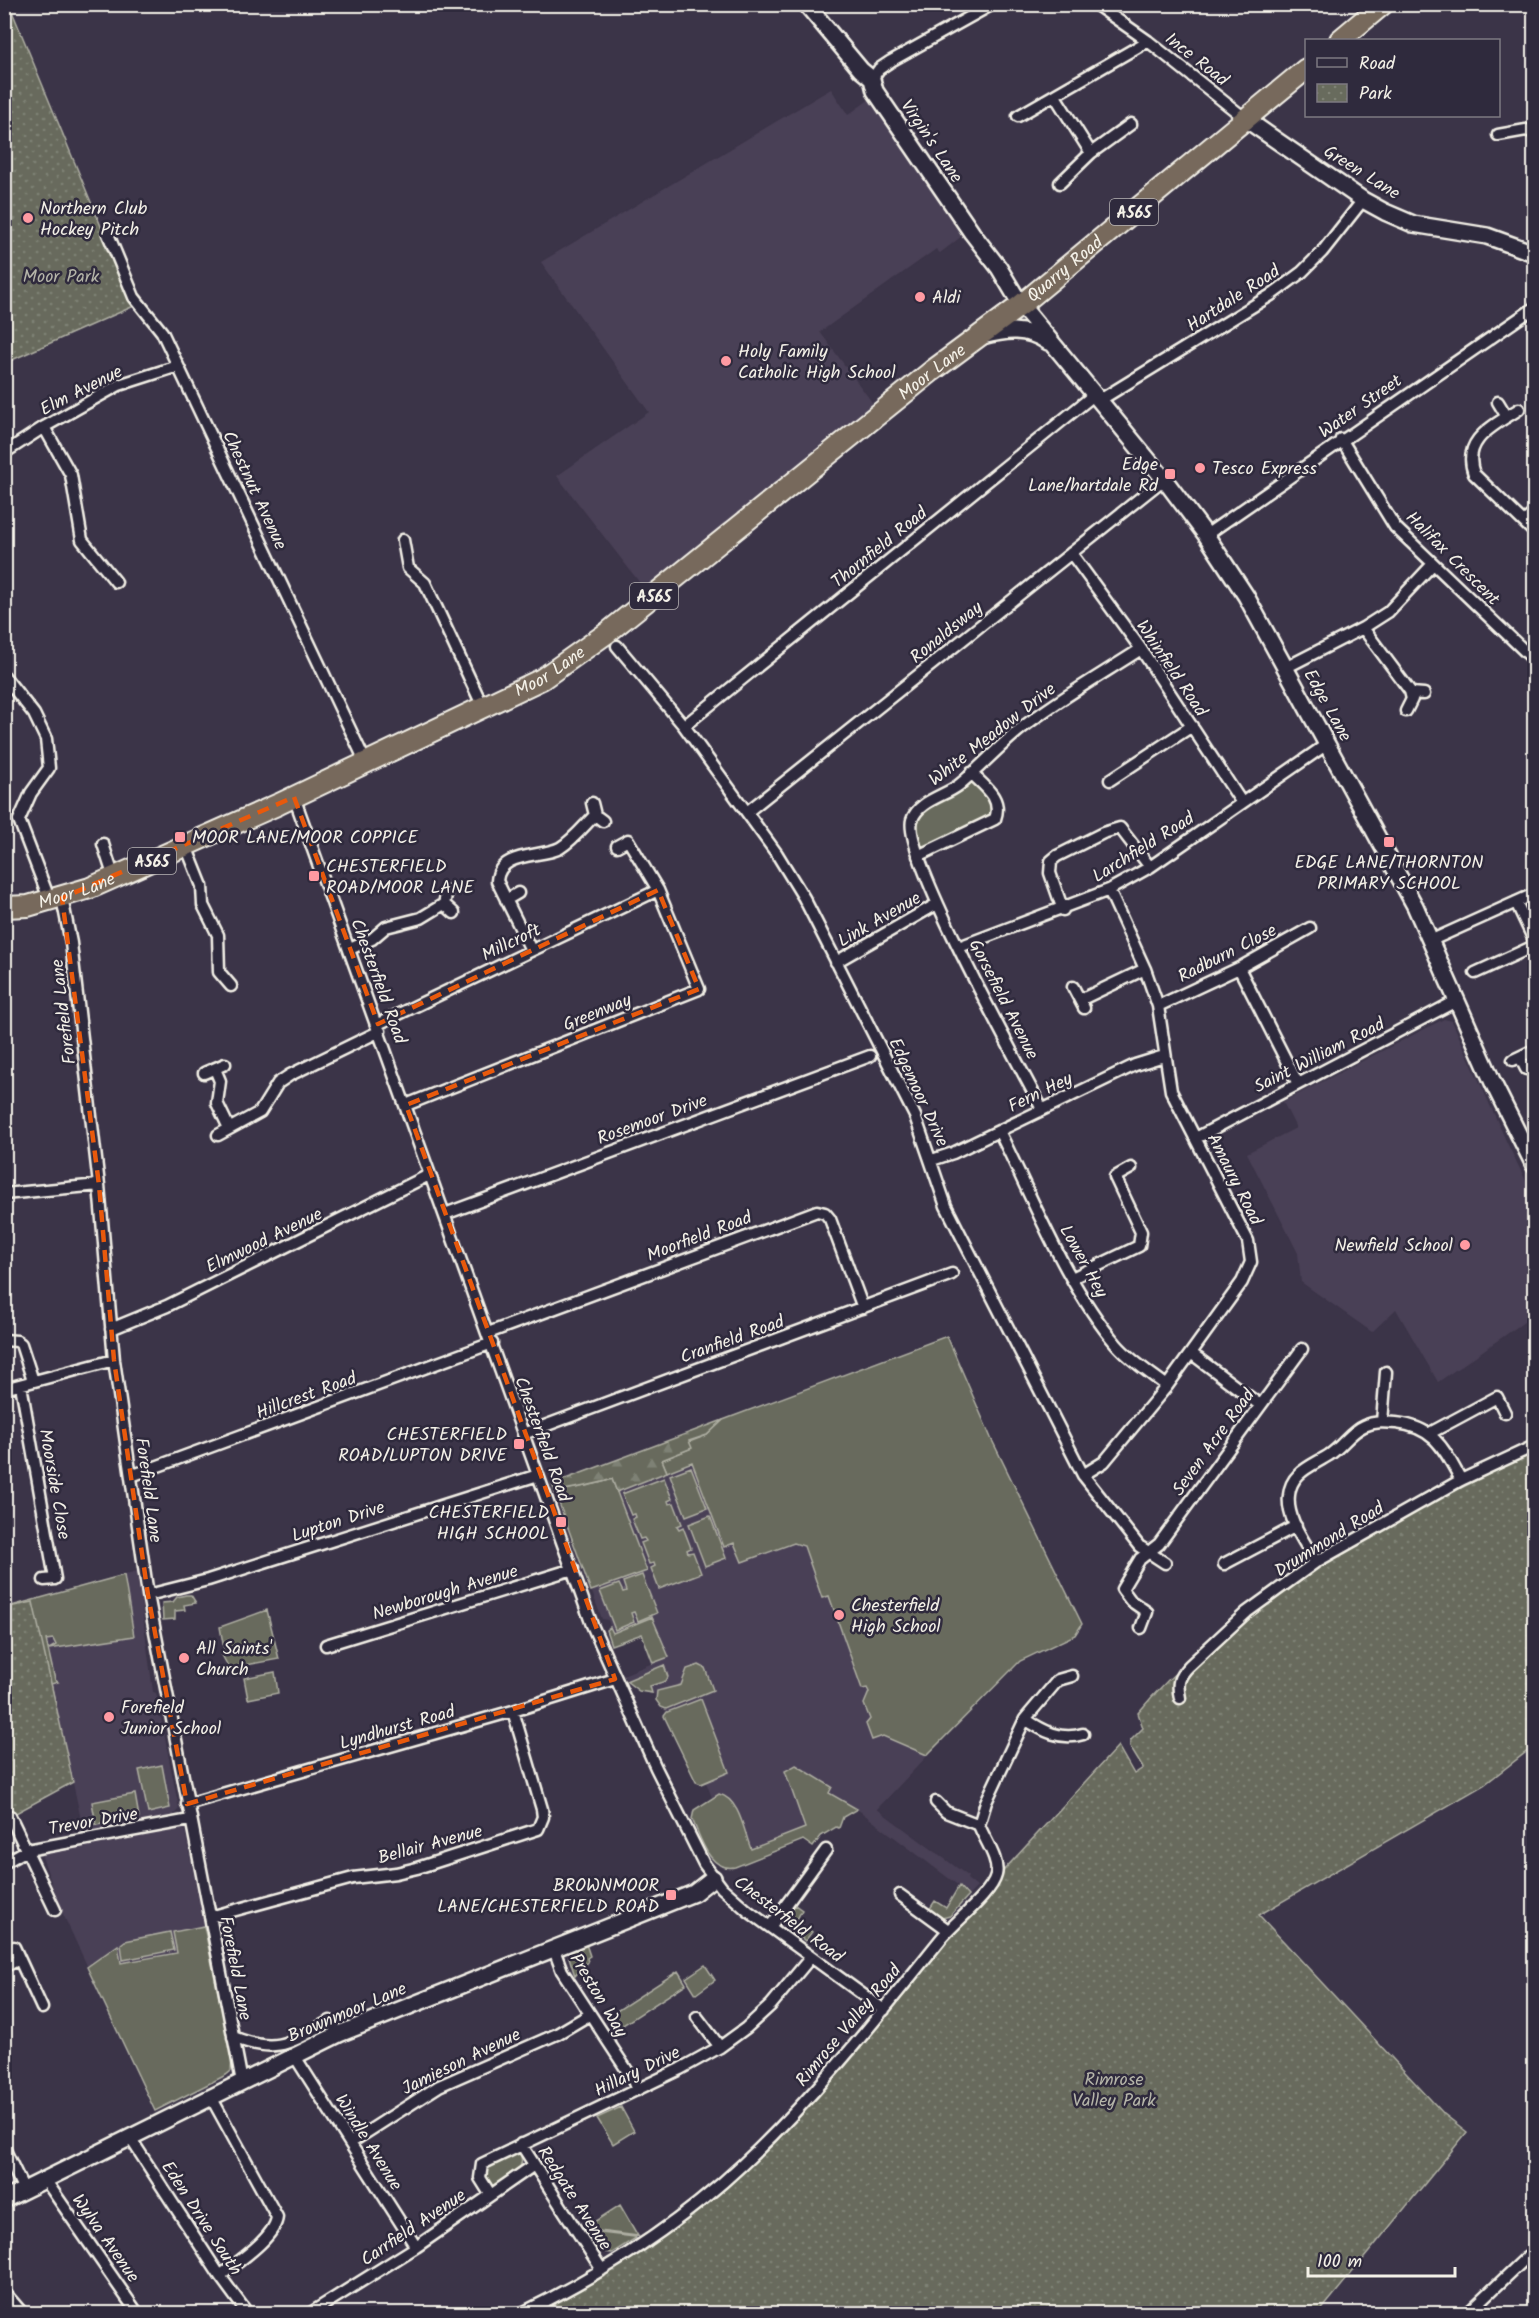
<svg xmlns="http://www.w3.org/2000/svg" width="1539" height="2318" viewBox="0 0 1539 2318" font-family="Kalam,sans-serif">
<defs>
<pattern id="forest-firs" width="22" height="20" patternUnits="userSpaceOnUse" patternTransform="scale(1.5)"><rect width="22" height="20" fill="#686b5d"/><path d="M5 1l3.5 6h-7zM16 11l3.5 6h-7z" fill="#7e8174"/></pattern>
<pattern id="park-dots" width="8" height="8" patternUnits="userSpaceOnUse" patternTransform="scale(1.5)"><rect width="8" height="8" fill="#686b5d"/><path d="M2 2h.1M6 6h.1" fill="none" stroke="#7e8174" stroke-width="1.8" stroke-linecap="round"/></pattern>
</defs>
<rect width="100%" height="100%" fill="#3b3448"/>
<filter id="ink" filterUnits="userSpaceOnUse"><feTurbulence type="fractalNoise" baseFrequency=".0167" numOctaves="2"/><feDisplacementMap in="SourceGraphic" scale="12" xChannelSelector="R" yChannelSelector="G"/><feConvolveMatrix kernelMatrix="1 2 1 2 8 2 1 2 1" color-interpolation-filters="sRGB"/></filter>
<g filter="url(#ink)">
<path fill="#4a4056" d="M831,89L848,115L870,99L953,218V224L962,236L940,253L936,249L820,332L877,409L849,431L829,441L789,472L776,489L647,592L557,476L649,412L541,262Z
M1444,1019L1452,1021L1507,1143L1534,1197V1315L1438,1382L1396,1309L1372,1332L1301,1282L1298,1253L1247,1153L1296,1128L1283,1102Z
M947,1336L991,1438L1082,1624L1075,1635L1030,1654L1002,1677L877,1809L968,1876L967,1879L977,1887L966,1898L967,1892L857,1809L778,1851L742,1864L727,1868L720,1867L712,1859L692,1819L696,1808L713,1800L706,1782H696L664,1716L666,1711L661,1707L656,1695L631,1686L623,1675L653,1663L642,1634L611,1645L606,1630L610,1626L608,1620L602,1619L552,1484Z
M137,1571L153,1692L156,1693L179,1809L172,1816L84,1833L33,1601Z
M184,1827L232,2063L229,2073L155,2111L63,1914L41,1854Z"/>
<path fill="#686b5d" stroke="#aeaea2" stroke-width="1.5" d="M969,782H975L991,798V816L925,849L921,847L915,824L922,811Z
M947,1336L991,1438L1082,1624L1075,1635L1020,1661L927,1755L883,1736L872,1740L866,1724L870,1719L864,1704L869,1692L867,1688L862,1689L829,1596L822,1598L804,1546L794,1543L742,1562L734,1543L724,1547L692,1462L667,1472L662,1460L691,1448L689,1442L707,1435L723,1420Z
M691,1467L707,1508L686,1516L670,1475Z
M664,1478L672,1499L668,1501L669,1504L674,1503L682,1524L677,1526L679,1529L683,1527L691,1548L687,1550L688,1553L693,1552L701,1573L659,1589L651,1568L655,1566L654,1563L649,1564L641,1543L646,1541L644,1538L640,1539L632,1519L636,1517L635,1514L631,1515L622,1494Z
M612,1479L647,1571L591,1591L555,1492C575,1487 593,1486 612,1479Z
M710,1516L726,1558L705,1566L689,1524Z
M124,1575L134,1636L49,1649L56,1645L53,1639L46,1640L55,1680L58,1682L51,1684L70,1775L4,1608Z
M642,1575L657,1613L638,1621L634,1612L631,1613L634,1622L615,1630L600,1591L619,1584L623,1592L626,1591L623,1582Z
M186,1595H191L196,1603L184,1605L185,1610L175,1611V1619L163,1620L162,1603L173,1602L177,1597Z
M267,1610L279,1659L229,1668L222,1655L225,1654L220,1627Z
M652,1617L669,1657L653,1663L642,1634L611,1645L606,1630L610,1627L613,1633Z
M664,1665L668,1677L666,1681L650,1686L652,1693L639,1691L626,1681Z
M699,1665L705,1668L713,1690L666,1709L661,1707L656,1700L657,1691L681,1685L687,1669Z
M275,1672L278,1693L248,1699L244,1678Z
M701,1699L729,1772L701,1784L696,1782L664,1716L667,1712Z
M162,1765L170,1808L148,1813L139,1770Z
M796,1765L832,1787L829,1793L857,1809L843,1817L839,1828L836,1827L821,1836L813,1847L803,1840L735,1867C709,1872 701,1838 692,1819L694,1810L719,1794C740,1799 744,1832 751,1849L805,1828L785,1771Z
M135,1794L139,1817L96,1825L92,1802Z
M959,1886L968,1896L950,1916L942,1918L929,1910L935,1901L946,1908Z
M795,1905L802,1910L796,1921L812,1932L805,1941L786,1924L787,1917Z
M204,1926L232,2059L231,2071L226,2075L155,2111L87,1967L118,1945L121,1963L177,1953L173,1932Z
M170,1932L174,1950L123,1960L121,1944L125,1941Z
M586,1944L590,1956L587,1958L588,1962L575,1976L569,1957L574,1948Z
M705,1965L715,1980L696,1994L686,1978Z
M678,1971L686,1984L620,2027L612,2014Z
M621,2107L634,2131L613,2144L597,2118Z
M519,2151C529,2170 508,2178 495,2187L491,2186L484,2174L488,2164Z
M620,2205L638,2236L583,2229Z
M584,2231L635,2237L636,2238L612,2253L596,2251Z"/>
<path fill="url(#forest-firs)" stroke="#aeaea2" stroke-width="1.5" d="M723,1420L707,1435L689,1441L692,1448L662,1460L667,1472L617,1492L612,1479C593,1486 575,1487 555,1492L552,1484Z"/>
<path fill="url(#park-dots)" stroke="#aeaea2" stroke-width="1.5" d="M9,4L134,306L5,363L4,5Z
M1534,1453V1746L1484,1785L1259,1915L1444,2114L1467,2132L1319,2313L528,2314L731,2180L968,1916L998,1887L1004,1870L1118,1746L1134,1774L1143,1768L1130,1747V1741L1143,1728L1138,1713C1177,1665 1228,1627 1279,1593C1360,1539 1446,1493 1534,1453Z
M33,1602L73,1782L5,1819L4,1608Z"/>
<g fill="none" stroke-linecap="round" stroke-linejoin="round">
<defs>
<path id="street" d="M1095,4L1148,41L1247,120
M872,79L879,69L891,61L993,4
M1055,96L1091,153
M1018,116L1148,41
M1498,135L1526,130L1534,133
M1060,183L1091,153L1131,124
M108,234L134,297L162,332L366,763
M1100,400L1271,295L1302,272L1322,252L1363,200
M1498,402L1507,417
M1519,409C1494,426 1461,439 1474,474L1534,532
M44,427L71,475L82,540L116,582
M1341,439L1395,527L1534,660
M4,453L44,427L119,385L178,366
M1524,522L1534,513
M1206,535L1534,308
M403,540L408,568L425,583L483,707
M1071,553L1141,649L1242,803
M1363,628L1410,691L1412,699L1406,711
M617,646L684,726L777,854L804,898L915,1116L946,1206L1083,1475L1139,1546L1165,1563
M1285,668L1363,628L1388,612L1433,564
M4,676L34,714L46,739L49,768L31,793L19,820L50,901
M1411,693L1424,694
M684,726L1095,394
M1110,780L1192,726
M294,797L592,1625L656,1768L704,1864L722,1888L748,1911L884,2010
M592,803L595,815L603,821
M747,812L1164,479
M103,844L114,878
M186,846L202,886L203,905L218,935L219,972L231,986
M918,856L995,819C1003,798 984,786 971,773
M447,891L444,904L454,913
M62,898L71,943L99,1185L114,1360L148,1595L242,2082
M506,900L518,893
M1516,902L1534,940
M1063,910L1050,873L1051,861L1057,856L1103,833L1120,828L1150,867
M1432,940L1534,894
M959,947L1109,890L1150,867L1327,744
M350,949L372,939L386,927L421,918L444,904
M531,950L497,881C499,851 541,858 560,848C573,840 584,826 595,815
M836,962L937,904
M1239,968L1298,1084
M1475,973L1534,946
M1073,987L1084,1008
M1080,1000L1145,969
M1158,1006L1239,968L1310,928
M378,1024L658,890
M1520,1057L1526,1069
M1513,1060L1534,1050
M215,1069L220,1081L217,1103L229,1128
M204,1073L225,1064
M406,1105L699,989L658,890L628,840L617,846
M1042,1109C1020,1066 902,854 912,820C918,801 945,796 959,785C981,767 1000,745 1023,727C1060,698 1101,675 1141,649
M999,1131C1034,1201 1066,1285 1117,1345C1131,1361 1150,1373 1167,1386
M218,1135L260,1112L278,1083L290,1075L380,1031
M1196,1138L1458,1000
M932,1160L953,1153L1135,1065L1164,1056
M4,1194L99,1185
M445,1214L870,1056
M1072,1278L1139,1246L1141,1232L1115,1177L1131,1168
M111,1329L167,1306L429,1175
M488,1333L817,1211L825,1213L830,1219L863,1308
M4,1340L17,1341L21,1344L33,1381
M1191,1353L1260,1405
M21,1385L55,1579L44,1580
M4,1389L114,1360
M1382,1422L1386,1372
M1430,1433L1497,1397L1505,1413
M523,1434L952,1274
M1083,1475L1104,1462L1167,1386L1242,1282L1251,1262L1248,1241L1171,1091L1158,1006L1145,969L1109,890
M131,1476L492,1343
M1316,1562C1305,1542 1286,1519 1289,1495C1291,1472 1312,1466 1329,1455C1342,1447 1350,1432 1364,1426C1375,1421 1385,1422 1396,1423C1435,1427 1444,1449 1461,1480
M1224,1564L1296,1526
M148,1595L208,1580L538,1475
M1141,1628L1147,1612L1131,1601L1122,1589L1140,1559L1159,1544L1302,1349
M326,1645L573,1569
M1180,1698C1177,1684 1178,1677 1189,1666L1247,1612L1316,1562L1461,1480L1534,1446
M1025,1719L1058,1680L1072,1676
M936,1802L946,1812L979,1825
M187,1804L513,1711L615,1679
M10,1816L55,1910
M4,1863L27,1850L190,1820
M900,1895L948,1930
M210,1917L353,1878L396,1873L417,1868L538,1829L543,1817L542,1809L513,1711
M770,1927L826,1850
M14,1947L42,2008
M553,1947L562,1971L632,2078L637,2090
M4,1967L19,1959
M697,2017L720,2047
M233,2037C278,2055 291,2042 330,2021L339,2034
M294,2055L416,2247
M211,2097L277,2217C275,2238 236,2263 220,2276
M131,2139L220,2276L248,2314
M350,2143L439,2086L557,2034L589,2015
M521,2144L602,2270
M4,2148L24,2190
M46,2181L138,2314
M490,2194L480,2178L482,2164L680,2069L720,2047L746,2028L771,2005L811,1957
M4,2292L23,2314
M309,2314L416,2247L534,2165
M520,2314C600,2275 677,2226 742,2165C815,2097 877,2018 940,1940C953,1923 991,1895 996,1875C1000,1860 984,1839 979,1825L986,1802L1025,1719C1043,1731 1061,1741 1083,1734
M1467,2314L1526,2258L1534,2253"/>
<path id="secondary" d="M806,4L861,70L872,79L875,91L972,233L999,268L1021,305L1164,479L1206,535L1246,596L1415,906L1494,1085L1534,1165
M1247,120L1363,200L1385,212L1413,224L1487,236L1534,253
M982,336C1006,330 1026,327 1048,342
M4,2200L339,2034L694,1893L713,1878"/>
<g id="highway">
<path d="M1340,40L1383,4"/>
<path id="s1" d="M4,907L28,906L90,888L279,804L542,679L607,633L932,371L1021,305L1306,69"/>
</g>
</defs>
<use href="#street" stroke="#f4f1e8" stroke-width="15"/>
<use href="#secondary" stroke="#f4f1e8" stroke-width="20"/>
<use href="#highway" stroke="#f4f1e8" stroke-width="24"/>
<use href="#street" stroke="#2f2a3d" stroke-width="10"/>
<use href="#secondary" stroke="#2f2a3d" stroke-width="15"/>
<use href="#highway" stroke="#77695c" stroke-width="20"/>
</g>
</g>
<path fill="none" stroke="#e8590c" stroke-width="4.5" stroke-dasharray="12 8" stroke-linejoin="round" d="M294,797L378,1024L658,890L699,989L406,1105L615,1679L187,1804L148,1595L114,1360L99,1185L62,898Z"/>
<g fill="#ff9aa2" stroke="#2f2a3d" stroke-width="2">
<circle cx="28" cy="218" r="6"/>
<circle cx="920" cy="297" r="6"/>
<circle cx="726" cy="361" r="6"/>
<circle cx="1200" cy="468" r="6"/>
<rect x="1164" y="468" width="12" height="12" rx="3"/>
<rect x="174" y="831" width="12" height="12" rx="3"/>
<rect x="1383" y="836" width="12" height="12" rx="3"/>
<rect x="308" y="870" width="12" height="12" rx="3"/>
<circle cx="1465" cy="1245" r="6"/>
<rect x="513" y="1438" width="12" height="12" rx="3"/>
<rect x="555" y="1516" width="12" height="12" rx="3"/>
<circle cx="839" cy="1615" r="6"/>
<circle cx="184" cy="1658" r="6"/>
<circle cx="109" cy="1717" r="6"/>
<rect x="665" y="1889" width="12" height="12" rx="3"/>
</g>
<g text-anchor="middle" stroke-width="5" stroke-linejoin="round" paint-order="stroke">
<g fill="#2f2a3d" stroke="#b9b5b5" stroke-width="1.5">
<rect x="1110" y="199" width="48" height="26" rx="4.5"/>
<rect x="630" y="583" width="48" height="26" rx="4.5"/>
<rect x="128" y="848" width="48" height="26" rx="4.5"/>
</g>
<g font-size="16" font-weight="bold" fill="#f4f1e8">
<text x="1134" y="218">A565</text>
<text x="654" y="602">A565</text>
<text x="152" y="867">A565</text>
</g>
<g font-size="18" fill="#f4f1e8" stroke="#2f2a3d">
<text transform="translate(1197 59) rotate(38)" y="6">Ince Road</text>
<text transform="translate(932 141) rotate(56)" y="6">Virgin's Lane</text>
<text transform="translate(1362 172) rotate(32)" y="6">Green Lane</text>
<text dy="6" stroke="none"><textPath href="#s1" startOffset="1251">Quarry Road</textPath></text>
<text transform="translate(1233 298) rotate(-33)" y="6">Hartdale Road</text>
<text dy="6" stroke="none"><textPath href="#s1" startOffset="1083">Moor Lane</textPath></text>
<text transform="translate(81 390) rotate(-27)" y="6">Elm Avenue</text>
<text transform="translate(1360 406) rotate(-35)" y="6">Water Street</text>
<text transform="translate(255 490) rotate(65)" y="6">Chestnut Avenue</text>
<text transform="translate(879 547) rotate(-39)" y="6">Thornfield Road</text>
<text transform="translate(1453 558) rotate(45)" y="6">Halifax Crescent</text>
<text transform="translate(946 632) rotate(-39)" y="6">Ronaldsway</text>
<text transform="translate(1172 668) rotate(56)" y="6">Whinfield Road</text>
<text dy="6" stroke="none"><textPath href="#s1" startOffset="597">Moor Lane</textPath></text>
<text transform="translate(1328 705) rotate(61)" y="6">Edge Lane</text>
<text transform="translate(992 734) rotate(-38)" y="6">White Meadow Drive</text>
<text transform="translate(1143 847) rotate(-32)" y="6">Larchfield Road</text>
<text dy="6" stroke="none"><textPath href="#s1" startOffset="75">Moor Lane</textPath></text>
<text transform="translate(879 919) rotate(-30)" y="6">Link Avenue</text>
<text transform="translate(511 942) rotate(-26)" y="6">Millcroft</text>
<text transform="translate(1227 953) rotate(-27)" y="6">Radburn Close</text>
<text transform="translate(379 981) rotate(70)" y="6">Chesterfield Road</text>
<text transform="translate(1004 999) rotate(63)" y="6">Gorsefield Avenue</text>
<text transform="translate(63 1012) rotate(-97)" y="6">Forefield Lane</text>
<text transform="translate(597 1012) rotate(-22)" y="6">Greenway</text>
<text transform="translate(1319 1055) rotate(-27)" y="6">Saint William Road</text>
<text transform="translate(919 1092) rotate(65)" y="6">Edgemoor Drive</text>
<text transform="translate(1040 1092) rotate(-26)" y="6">Fern Hey</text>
<text transform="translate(652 1119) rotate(-20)" y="6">Rosemoor Drive</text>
<text transform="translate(1235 1179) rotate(63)" y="6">Amaury Road</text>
<text transform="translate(699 1236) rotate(-21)" y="6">Moorfield Road</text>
<text transform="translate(264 1240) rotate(-26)" y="6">Elmwood Avenue</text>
<text transform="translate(1084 1261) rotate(61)" y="6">Lower Hey</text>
<text transform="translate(732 1339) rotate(-20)" y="6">Cranfield Road</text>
<text transform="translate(306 1395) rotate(-20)" y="6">Hillcrest Road</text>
<text transform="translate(543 1439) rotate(70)" y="6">Chesterfield Road</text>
<text transform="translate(1213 1442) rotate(-54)" y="6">Seven Acre Road</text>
<text transform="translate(55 1484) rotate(80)" y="6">Moorside Close</text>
<text transform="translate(149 1490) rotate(82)" y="6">Forefield Lane</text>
<text transform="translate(338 1521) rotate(-18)" y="6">Lupton Drive</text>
<text transform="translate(1329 1539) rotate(-32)" y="6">Drummond Road</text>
<text transform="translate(445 1592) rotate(-17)" y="6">Newborough Avenue</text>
<text transform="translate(397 1727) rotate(-16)" y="6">Lyndhurst Road</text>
<text transform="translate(93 1821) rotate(-10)" y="6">Trevor Drive</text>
<text transform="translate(430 1844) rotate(-15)" y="6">Bellair Avenue</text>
<text transform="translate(789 1919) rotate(37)" y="6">Chesterfield Road</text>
<text transform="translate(236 1968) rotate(79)" y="6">Forefield Lane</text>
<text transform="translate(599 1995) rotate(59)" y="6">Preston Way</text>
<text transform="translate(347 2012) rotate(-23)" y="6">Brownmoor Lane</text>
<text transform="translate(848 2025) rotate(-50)" y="6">Rimrose Valley Road</text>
<text transform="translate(461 2061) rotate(-26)" y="6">Jamieson Avenue</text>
<text transform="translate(637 2071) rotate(-26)" y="6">Hillary Drive</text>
<text transform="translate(369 2142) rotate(58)" y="6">Windle Avenue</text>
<text transform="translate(575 2198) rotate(57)" y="6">Redgate Avenue</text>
<text transform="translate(202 2218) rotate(57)" y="6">Eden Drive South</text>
<text transform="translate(413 2227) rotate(-34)" y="6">Carrfield Avenue</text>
<text transform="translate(106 2238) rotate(55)" y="6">Wylva Avenue</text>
</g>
<g font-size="18" fill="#f4f1e8" stroke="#2f2a3d" text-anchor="start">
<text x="40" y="214">Northern Club<tspan x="40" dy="21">Hockey Pitch</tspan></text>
<text x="932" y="303">Aldi</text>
<text x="738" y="357">Holy Family<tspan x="738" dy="21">Catholic High School</tspan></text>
<text x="1158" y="470" text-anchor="end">Edge<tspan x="1158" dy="21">Lane/hartdale Rd</tspan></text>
<text x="1212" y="474">Tesco Express</text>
<text x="192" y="843">MOOR LANE/MOOR COPPICE</text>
<text x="1389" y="868" text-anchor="middle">EDGE LANE/THORNTON<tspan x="1389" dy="21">PRIMARY SCHOOL</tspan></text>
<text x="326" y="872">CHESTERFIELD<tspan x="326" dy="21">ROAD/MOOR LANE</tspan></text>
<text x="1453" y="1251" text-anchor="end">Newfield School</text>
<text x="507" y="1440" text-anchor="end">CHESTERFIELD<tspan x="507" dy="21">ROAD/LUPTON DRIVE</tspan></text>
<text x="549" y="1518" text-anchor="end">CHESTERFIELD<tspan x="549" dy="21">HIGH SCHOOL</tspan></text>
<text x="851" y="1611">Chesterfield<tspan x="851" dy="21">High School</tspan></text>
<text x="196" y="1654">All Saints'<tspan x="196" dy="21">Church</tspan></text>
<text x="121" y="1713">Forefield<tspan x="121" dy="21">Junior School</tspan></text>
<text x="659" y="1891" text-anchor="end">BROWNMOOR<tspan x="659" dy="21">LANE/CHESTERFIELD ROAD</tspan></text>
</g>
<g font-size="18" fill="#b5b5a9" stroke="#2f2a3d">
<text x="61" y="282">Moor Park</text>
<text x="1114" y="2085">Rimrose<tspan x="1114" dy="21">Valley Park</tspan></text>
</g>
</g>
<rect width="1539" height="2318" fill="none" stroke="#2f2a3d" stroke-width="24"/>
<rect x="12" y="12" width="1515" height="2294" fill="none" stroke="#f4f1e8" stroke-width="2" filter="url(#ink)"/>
<rect x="1305" y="39" width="195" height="78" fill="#2f2a3d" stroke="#7e7a81" stroke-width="1.5"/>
<rect x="1317" y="58" width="30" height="9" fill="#2f2a3d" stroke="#7e7a81" stroke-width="1.5"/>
<text x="1359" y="69" font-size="18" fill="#f4f1e8">Road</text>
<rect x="1317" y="84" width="30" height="18" fill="url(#park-dots)" stroke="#7e7a81" stroke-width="1.5"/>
<text x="1359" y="99" font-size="18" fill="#f4f1e8">Park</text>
<path d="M1308 2267v9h147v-9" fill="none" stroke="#f4f1e8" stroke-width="3"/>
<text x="1317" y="2267" font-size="18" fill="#f4f1e8" stroke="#2f2a3d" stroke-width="4.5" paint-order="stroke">100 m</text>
</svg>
